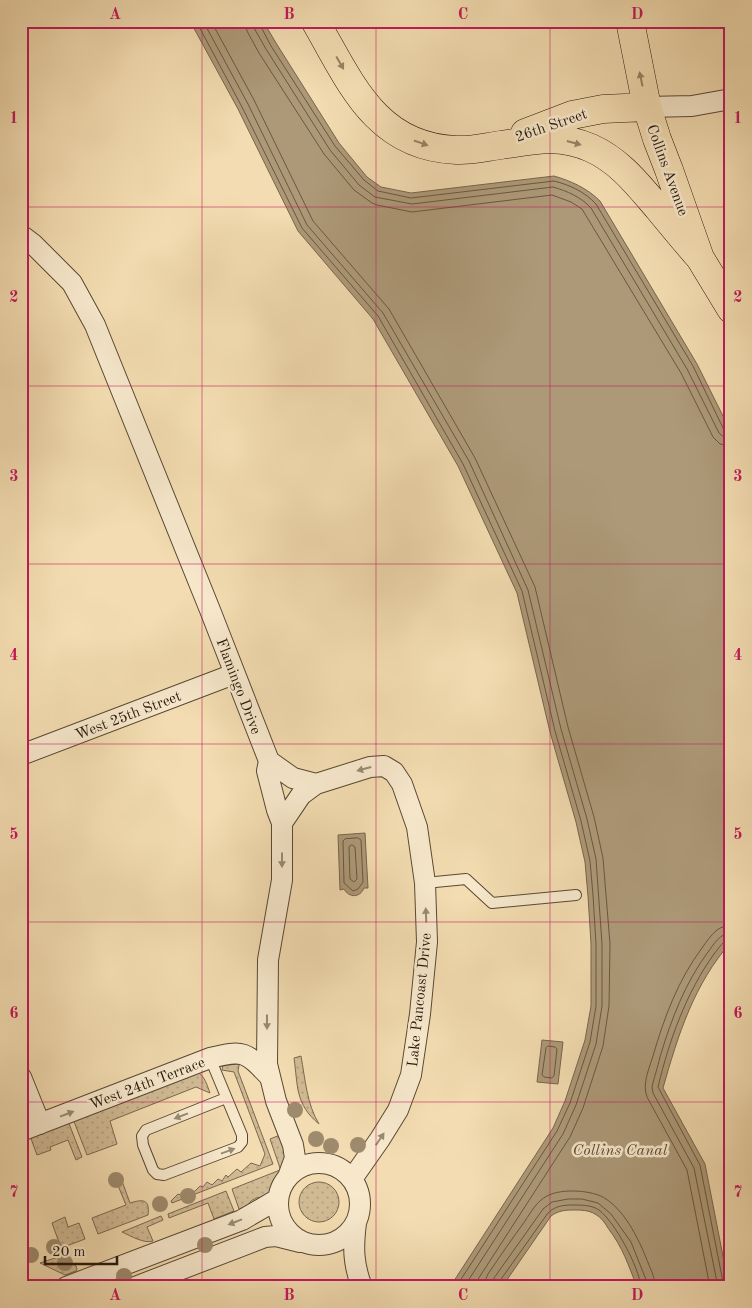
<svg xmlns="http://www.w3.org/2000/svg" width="752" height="1308" viewBox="0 0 752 1308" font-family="'Old Standard TT',serif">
<defs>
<pattern id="grass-dots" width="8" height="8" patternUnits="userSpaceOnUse" patternTransform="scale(1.25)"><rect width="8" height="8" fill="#d0ba94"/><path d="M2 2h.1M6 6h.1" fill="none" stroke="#b29f7e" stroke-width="1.8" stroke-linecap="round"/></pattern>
</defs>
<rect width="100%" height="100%" fill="#f3dcb1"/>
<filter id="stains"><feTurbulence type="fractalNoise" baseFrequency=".004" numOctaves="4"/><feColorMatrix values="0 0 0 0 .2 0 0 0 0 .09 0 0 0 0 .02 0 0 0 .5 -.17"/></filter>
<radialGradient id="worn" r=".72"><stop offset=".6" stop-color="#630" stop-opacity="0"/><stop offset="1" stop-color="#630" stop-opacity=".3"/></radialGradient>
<path fill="url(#grass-dots)" stroke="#7a684e" d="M301,1056C305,1078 307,1105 319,1124C295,1104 298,1086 294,1058Z
M240,1060L238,1071L273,1164L172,1203L171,1201L178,1194L183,1196L189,1190L193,1193L200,1186L203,1187L207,1182L212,1185L218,1179L222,1181L226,1175L228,1177L237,1169L241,1172L251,1163L260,1166L265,1154L234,1072L222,1070L223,1064Z
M198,1072C205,1077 207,1085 210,1093L196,1087L110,1121L117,1144L87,1155L73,1119Z
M68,1121L82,1157L76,1160L68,1140L50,1147L51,1150L37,1155L30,1136Z
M280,1135L287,1152L282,1170L268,1194L264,1197L256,1198L251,1201L247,1206L239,1209L232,1189L280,1170V1168L270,1139Z
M122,1181L130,1203C143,1199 150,1199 148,1215L98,1234L92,1218L126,1205L117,1183Z
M299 1202a20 20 0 1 1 40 0a20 20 0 1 1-40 0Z
M226,1191L234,1211L214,1219L208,1203L169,1218L168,1214Z
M161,1216L163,1220L147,1227L153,1241C144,1244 131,1236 122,1232Z
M65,1217L68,1227L79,1223L85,1239L61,1248L52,1223Z
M61,1256L76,1266L77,1269L76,1271L65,1275L40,1263Z"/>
<path fill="#ad9978" stroke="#76654c" d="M190,21H263L276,43L339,143L367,177L381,187L411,193L554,176C571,181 587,188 600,201L697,364L731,432V942C694,984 678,1035 663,1088L705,1164L729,1287H637C628,1264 623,1248 608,1228C605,1223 601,1217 595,1214C589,1210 580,1210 573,1210C564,1210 558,1211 551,1216L502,1287H450L553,1128L565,1101L585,1040L591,1006V944L588,896L585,862L576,822L550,732L517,593L458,466L373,319L298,231L238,109Z
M365,833L368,888H364C360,898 349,898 344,889L340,890L338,835Z
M542,1040L563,1042L558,1084L537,1082Z"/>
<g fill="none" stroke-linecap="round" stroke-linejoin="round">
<path stroke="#685840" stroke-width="1" d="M196,21L242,107L302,228L378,316L463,464L522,591L555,731L581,821L590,861L593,895L596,944V1006L590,1042L570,1103L557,1131L456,1287
M203,21L248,104L307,225L383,313L469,461L528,590L561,729L587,819L596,859L602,944V1006L596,1044L576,1105L563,1134L464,1287
M211,21L254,100L313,221L389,309L475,458L535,587L568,727L594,817L603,858L610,944L609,1006L603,1046L583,1108L570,1137L473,1287
M245,21L247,31L259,53L324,154L354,190L372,203L377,205L412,212L552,195L571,202L582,209L681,373L713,437L720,444L731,446
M253,21L254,28L266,49L330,150L359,185L375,197L412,204L553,187C567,191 581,197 591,208L687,369L719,433L725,438L731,439
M259,21L260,25L271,46L335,146L364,180L378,191L411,198L554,181C570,185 585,192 596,204L693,366L724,430L727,432H731
M358,838L361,840L363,882L358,889L353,891L344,883L343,841L345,839Z
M352,845L355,847L357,879L354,882L350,879L349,847Z
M548,1046L555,1047L557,1049L554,1076L552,1078L544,1077L542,1075L546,1048Z
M484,1287L485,1281L488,1274C500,1256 512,1239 525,1221C531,1212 537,1201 547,1196C561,1188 594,1190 606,1199C627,1213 640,1242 649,1265C652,1272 655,1279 655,1287
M492,1287L494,1278L543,1209L552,1202L568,1199H582L598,1203L611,1214L631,1242L647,1282L648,1287
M498,1287L499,1282L548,1213C555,1206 563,1205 573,1205C581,1205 592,1205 599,1210C615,1222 639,1267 641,1287
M710,1287L687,1170L647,1097C642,1084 649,1069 653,1056C664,1018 678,980 702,948C706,942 711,935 717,930C721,927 725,926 731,925
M718,1287L694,1168L653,1093L652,1087C654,1077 658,1067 660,1057C671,1020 685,983 708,952C714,944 720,933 731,933
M727,1287L723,1282L700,1165L658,1087C669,1041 686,993 714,954C719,948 723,940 731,939"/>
<defs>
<path id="lane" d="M425,883L466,879L492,903L576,895
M210,1058L242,1135V1142L238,1147L164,1175L157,1174L153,1170L143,1145L142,1136L146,1130L226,1098"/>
<path id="street" d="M647,107L692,106L731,99
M21,235L33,244L72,283L95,325L210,610L269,761L267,771L277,810L282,823V880L268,960L267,1064L276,1101L293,1145L295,1158L288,1177
M21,755L234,674
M269,761L293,778L316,784L370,767L384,766L394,772L402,784L417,827L425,883L427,942L420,1014L411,1075L398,1110L380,1139L352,1179
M282,823L301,795L316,784
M21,1077L40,1124
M21,1131L210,1058C244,1050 245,1051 269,1076
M278 1204a41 41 0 1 1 82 0a41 41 0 1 1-82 0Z
M356,1223C353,1247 353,1264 362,1287
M66,1287L242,1220L278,1199
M135,1287L265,1237L276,1236L300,1242"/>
<path id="primary" d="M315,21C350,81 375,147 456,150C471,151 486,147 501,145C535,140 558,134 591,148C620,161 638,185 658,208C672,225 686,242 700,258
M630,21L647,107L657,139L669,170L700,258L731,309
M525,133L572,115L603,109L647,107"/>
</defs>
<use href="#lane" stroke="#584833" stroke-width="12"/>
<use href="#street" stroke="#584833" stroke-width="22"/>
<use href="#primary" stroke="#241609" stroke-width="29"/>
<use href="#lane" stroke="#f7e8cc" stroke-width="10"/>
<use href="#street" stroke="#f7e8cc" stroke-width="20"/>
<use href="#primary" stroke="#f3dcb1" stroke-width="28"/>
</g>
<g fill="#9e8a6c">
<circle cx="295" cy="1110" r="8"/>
<circle cx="316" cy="1139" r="8"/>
<circle cx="358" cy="1145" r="8"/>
<circle cx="331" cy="1146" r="8"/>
<circle cx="116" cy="1180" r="8"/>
<circle cx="188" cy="1196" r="8"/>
<circle cx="160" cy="1204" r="8"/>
<circle cx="205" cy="1245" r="8"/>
<circle cx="54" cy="1247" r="8"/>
<circle cx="31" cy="1255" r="8"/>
<circle cx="65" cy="1263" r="8"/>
<circle cx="124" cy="1276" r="8"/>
</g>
<defs><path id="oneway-solid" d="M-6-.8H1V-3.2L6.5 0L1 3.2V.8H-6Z" transform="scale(1.25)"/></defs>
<g fill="#968365">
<use href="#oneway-solid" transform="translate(340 63) rotate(60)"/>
<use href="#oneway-solid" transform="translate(641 79) rotate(-102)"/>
<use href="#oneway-solid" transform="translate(421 143) rotate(19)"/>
<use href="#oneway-solid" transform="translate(574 143) rotate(15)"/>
</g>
<g fill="#988a74">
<use href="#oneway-solid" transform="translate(364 769) rotate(165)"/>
<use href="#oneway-solid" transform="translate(282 860) rotate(90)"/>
<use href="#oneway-solid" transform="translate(426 915) rotate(-92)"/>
<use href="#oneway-solid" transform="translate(267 1022) rotate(90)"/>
<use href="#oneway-solid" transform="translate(67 1114) rotate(-21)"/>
<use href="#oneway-solid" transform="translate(181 1116) rotate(159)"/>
<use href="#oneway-solid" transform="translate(380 1139) rotate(-56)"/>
<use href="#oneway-solid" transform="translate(228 1151) rotate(-20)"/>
<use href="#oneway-solid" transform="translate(235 1222) rotate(159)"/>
</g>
<path fill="none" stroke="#c2185b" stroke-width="1" stroke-opacity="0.55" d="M202,21V1287M376,21V1287M550,21V1287M21,207H731M21,386H731M21,564H731M21,744H731M21,922H731M21,1102H731"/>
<g text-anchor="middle" stroke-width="5" stroke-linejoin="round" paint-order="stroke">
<g font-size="15" fill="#241609" stroke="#f7e8cc">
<text transform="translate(551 125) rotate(-19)" y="5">26th Street</text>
<text transform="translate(668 170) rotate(70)" y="5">Collins Avenue</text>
<text transform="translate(239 686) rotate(69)" y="5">Flamingo Drive</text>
<text transform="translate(128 715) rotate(-21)" y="5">West 25th Street</text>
<text transform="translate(419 1000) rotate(-84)" y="5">Lake Pancoast Drive</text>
<text transform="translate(147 1083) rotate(-21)" y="5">West 24th Terrace</text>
</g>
<g font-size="16" font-style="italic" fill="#5b4a35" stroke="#f7e8cc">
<text x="620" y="1155">Collins Canal</text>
</g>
</g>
<rect width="752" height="1308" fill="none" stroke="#f3dcb1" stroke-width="55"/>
<path d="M45 1256v8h72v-8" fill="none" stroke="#241609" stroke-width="2.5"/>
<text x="52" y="1256" font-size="15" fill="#241609" stroke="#f7e8cc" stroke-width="4" paint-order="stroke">20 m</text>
<rect x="28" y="28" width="696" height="1252" fill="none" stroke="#c2185b" stroke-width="2"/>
<g font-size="16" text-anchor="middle" font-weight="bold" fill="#c2185b">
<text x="115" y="19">A</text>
<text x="289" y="19">B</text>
<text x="463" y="19">C</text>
<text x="637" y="19">D</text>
<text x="14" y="123">1</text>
<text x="738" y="123">1</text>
<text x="14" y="302">2</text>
<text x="738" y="302">2</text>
<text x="14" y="481">3</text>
<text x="738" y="481">3</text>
<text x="14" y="660">4</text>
<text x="738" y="660">4</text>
<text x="14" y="839">5</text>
<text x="738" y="839">5</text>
<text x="14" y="1018">6</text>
<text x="738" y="1018">6</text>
<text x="14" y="1197">7</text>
<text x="738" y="1197">7</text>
<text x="115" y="1300">A</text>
<text x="289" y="1300">B</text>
<text x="463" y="1300">C</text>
<text x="637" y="1300">D</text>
</g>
<rect width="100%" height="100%" filter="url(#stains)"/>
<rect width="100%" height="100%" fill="url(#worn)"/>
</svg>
